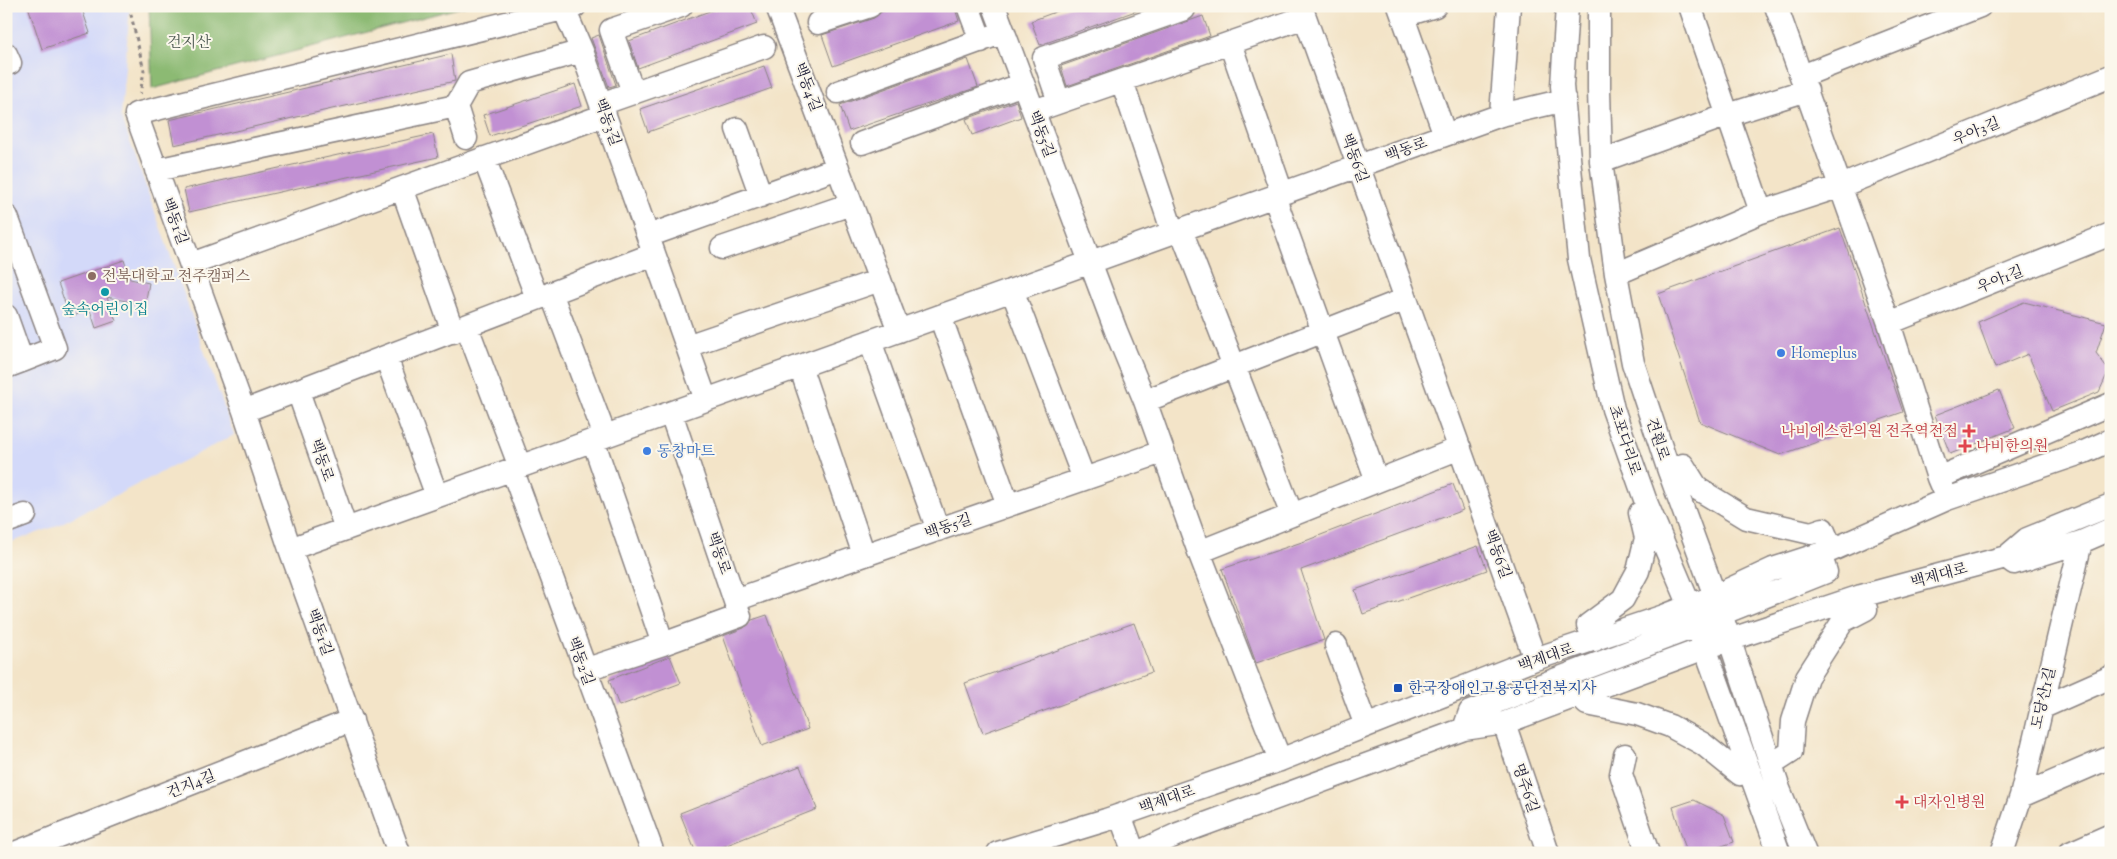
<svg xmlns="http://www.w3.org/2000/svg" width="2117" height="859" viewBox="0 0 2117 859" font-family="'Sorts Mill Goudy','Noto Serif KR',serif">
<rect width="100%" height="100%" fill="#fbf7ec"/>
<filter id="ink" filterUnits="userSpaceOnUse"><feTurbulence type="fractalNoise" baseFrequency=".02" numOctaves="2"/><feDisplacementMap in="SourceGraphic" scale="10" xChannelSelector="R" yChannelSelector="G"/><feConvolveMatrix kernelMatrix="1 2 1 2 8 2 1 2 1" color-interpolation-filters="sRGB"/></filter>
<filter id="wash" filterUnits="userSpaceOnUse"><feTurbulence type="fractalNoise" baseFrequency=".0096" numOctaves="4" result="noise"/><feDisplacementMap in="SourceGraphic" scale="20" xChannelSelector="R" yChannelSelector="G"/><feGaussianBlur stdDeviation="1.12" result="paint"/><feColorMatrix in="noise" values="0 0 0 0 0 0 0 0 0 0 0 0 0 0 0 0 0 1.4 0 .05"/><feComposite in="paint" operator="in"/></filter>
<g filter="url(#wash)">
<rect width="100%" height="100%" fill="#f3e4c8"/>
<path fill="#d3d9f9" d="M6,6H130L121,116L234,435L54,527L6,544Z"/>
<path fill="#8cba73" stroke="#576e57" d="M149,6H466L152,89Z"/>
<g id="blocks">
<path fill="#c190d3" d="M28,6H81L90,33L42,49Z
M723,6H750L757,24L638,68L629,41Z
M898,6H954L959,21L833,66L822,35L874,18L881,12Z
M1071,6H1143L1144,8L1040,45L1031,21Z
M1203,16L1210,36L1067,86L1061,66Z
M599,35L616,85L609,87L591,38Z
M451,54L455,81L174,145L169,120Z
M968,59L978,87L849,131L840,105Z
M764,66L772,88L648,132L640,109Z
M575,84L582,106L490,136L483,115Z
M1016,101L1021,117L972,135L966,119Z
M433,134L438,157L189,212L184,189Z
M1840,228L1903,412L1780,455L1700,422L1658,294Z
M124,260L130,279L149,283L145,305L107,297L116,321L96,328L90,310L70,317L58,283Z
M2024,302L2106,323L2096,353L2109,370L2099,392L2052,411L2028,354L1995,368L1978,322Z
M1999,390L2015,428L1950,454L1935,415Z
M1453,484L1463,510L1301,570L1324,640L1256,663L1222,569L1308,540Z
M1478,546L1487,570L1363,614L1355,590Z
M767,615L808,729L762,746L723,636L744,628L752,620Z
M1134,623L1152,672L983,733L965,683Z
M670,656L681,683L619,706L609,680Z
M800,766L817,809L707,853H696L680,813Z
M1694,800L1724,815L1734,842L1701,853H1687L1673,807Z"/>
</g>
</g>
<g filter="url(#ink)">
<use href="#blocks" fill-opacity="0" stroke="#8a8382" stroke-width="1"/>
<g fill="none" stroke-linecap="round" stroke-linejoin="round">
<defs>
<path id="minor" d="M777,6L899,331
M968,6L981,41
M994,6L1116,331L1145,401L1199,552L1280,760
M1301,6L1535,659
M1399,6L1445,135
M1567,6L1562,86L1579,259L1613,409L1646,502L1690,606L1779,853
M1599,6V90L1601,161L1616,274L1633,363L1669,471L1715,596L1779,789L1805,853
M1690,6L1761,212
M1776,6L1889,323L1938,478L1947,499
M564,9L582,51L706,400
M1403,16L1435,6
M818,23L870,6
M1230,43L1282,193
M6,54L10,63
M1802,76L1980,6
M1122,81L1173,233
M633,92L611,30L681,6
M838,92L1004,32
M1059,102L1044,58L1184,9
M601,104L764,47
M456,106L466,138
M1034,111L1305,17
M1501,115L1509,6
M737,129L761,196
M862,143L1023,84
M484,158L537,298
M1601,161L1728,115L1807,90
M156,170L456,106L469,83L582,51
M402,188L453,332
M1274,196L1377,481
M7,217L55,348L22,361
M1181,230L1292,515
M648,236L838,168
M722,248L851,204
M191,264L605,115
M1616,274L1761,212L1841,186L2111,76
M1012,290L1084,479
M551,293L605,436
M6,316L22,361L6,367
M940,316L1008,505
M1889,323L2111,234
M467,327L520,467
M870,341L938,530
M687,346L880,280
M386,357L437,496
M800,366L864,555
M298,391L346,529
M1145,401L1406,299
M244,411L654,254
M512,469L653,853
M1669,471L1683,465L1698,489L1746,518L1811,533L1823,529L1832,550
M1938,478L2111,404
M6,522L25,515
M290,549L1501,115L1565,100
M1199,552L1460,448
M2006,557L2014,563L2081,542L2111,529
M735,600L1162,452
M1715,627L1721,614L1826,572L1820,554
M1595,640L1588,625L1623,599L1638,571L1646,538L1640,513
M663,644L740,616L671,413
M1336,645L1366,726
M584,670L663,644L593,440
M1578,695L1587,704L1637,714L1670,726L1703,744L1740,774L1749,770
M2041,708L2111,677
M1504,723L1548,853
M1464,729L1470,712L1697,626L1704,614
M1625,755L1621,774L1648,853
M1771,765L1791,752L1793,721L1807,677L1843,621L1866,609L1861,596
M2021,796L2111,757
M1120,815L1134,853
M15,853L352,720
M399,853L290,549L244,411L136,114L575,6
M998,853L1106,820L1280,760L1535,659L1664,616L1715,596L1773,569L1832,550L1947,499L2084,452L2111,440
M1137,853L1178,834L1464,729L1504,723L1705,648L1861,596L2006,557L2027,539L2111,505
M2002,853L2021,796L2081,542
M2070,853L2111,835"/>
</defs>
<use href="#minor" stroke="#8a8382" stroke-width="25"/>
<path stroke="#8a8382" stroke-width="3" stroke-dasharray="4 4" stroke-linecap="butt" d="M129,6L144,71L140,94"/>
<use href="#minor" stroke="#fff" stroke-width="22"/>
</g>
</g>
<circle fill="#8d6e63" stroke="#fbf7ec" stroke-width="2" cx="92" cy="276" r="5"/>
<circle fill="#0f9aa8" stroke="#fbf7ec" stroke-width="2" cx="105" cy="292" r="5"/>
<g fill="#3f7fe0" stroke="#fbf7ec" stroke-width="2">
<circle cx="1781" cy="353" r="5"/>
<circle cx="647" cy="451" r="5"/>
</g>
<g fill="#e0444e" stroke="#fbf7ec" stroke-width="2">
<path d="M1966.5 423.5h5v5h5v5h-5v5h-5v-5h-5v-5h5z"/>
<path d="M1962.5 438.5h5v5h5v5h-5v5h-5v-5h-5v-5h5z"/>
<path d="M1899.5 794.5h5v5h5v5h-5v5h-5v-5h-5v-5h5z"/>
</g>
<rect fill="#1a4fb4" stroke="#fbf7ec" stroke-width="2" x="1393" y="683" width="10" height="10" rx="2.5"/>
<g text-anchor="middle" stroke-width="4" stroke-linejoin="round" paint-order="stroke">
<g font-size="15" fill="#4d5952" stroke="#fbf7ec">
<text x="189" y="47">건지산</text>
</g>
<g font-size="15" fill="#22223b" stroke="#fbf7ec">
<text transform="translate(808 87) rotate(69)" y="5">백동4길</text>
<text transform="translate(608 122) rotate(70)" y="5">백동3길</text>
<text transform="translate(1976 131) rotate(-22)" y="5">우아3길</text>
<text transform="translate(1042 134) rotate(69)" y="5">백동5길</text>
<text transform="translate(1406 149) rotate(-20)" y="5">백동로</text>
<text transform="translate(1355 158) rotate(70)" y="5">백동6길</text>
<text transform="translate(175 221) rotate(70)" y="5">백동1길</text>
<text transform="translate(2000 279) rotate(-22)" y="5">우아1길</text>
<text transform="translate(1658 439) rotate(72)" y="5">견훤로</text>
<text transform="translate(1625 440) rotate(72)" y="5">초포다리로</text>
<text transform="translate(322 460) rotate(71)" y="5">백동로</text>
<text transform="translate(948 526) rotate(-19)" y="5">백동5길</text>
<text transform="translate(719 553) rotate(71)" y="5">백동로</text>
<text transform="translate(1498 554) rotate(70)" y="5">백동6길</text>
<text transform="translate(1939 575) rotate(-15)" y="5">백제대로</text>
<text transform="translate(320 632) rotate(70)" y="5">백동1길</text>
<text transform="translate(1546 657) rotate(-19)" y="5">백제대로</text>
<text transform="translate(581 661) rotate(70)" y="5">백동2길</text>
<text transform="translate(2043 698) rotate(-77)" y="5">도당산1길</text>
<text transform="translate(191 784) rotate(-22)" y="5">건지4길</text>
<text transform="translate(1526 788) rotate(71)" y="5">명주6길</text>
<text transform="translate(1167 799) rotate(-19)" y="5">백제대로</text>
</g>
<g font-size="15" fill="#785e54" stroke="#fbf7ec" text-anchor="start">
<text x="102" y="281">전북대학교 전주캠퍼스</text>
</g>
<g font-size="15" fill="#0d838f" stroke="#fbf7ec">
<text x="105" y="314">숲속어린이집</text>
</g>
<g font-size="15" fill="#366cbe" stroke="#fbf7ec" text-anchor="start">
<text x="1791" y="358">Homeplus</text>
<text x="657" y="456">동창마트</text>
</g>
<g font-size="15" fill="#be3a42" stroke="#fbf7ec" text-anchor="start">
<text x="1958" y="436" text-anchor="end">나비에스한의원 전주역전점</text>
<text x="1976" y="451">나비한의원</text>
<text x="1913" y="807">대자인병원</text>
</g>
<g font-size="15" fill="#164399" stroke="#fbf7ec" text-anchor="start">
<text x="1408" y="693">한국장애인고용공단전북지사</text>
</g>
</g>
<rect width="2117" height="859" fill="none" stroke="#fbf7ec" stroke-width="25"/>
</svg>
